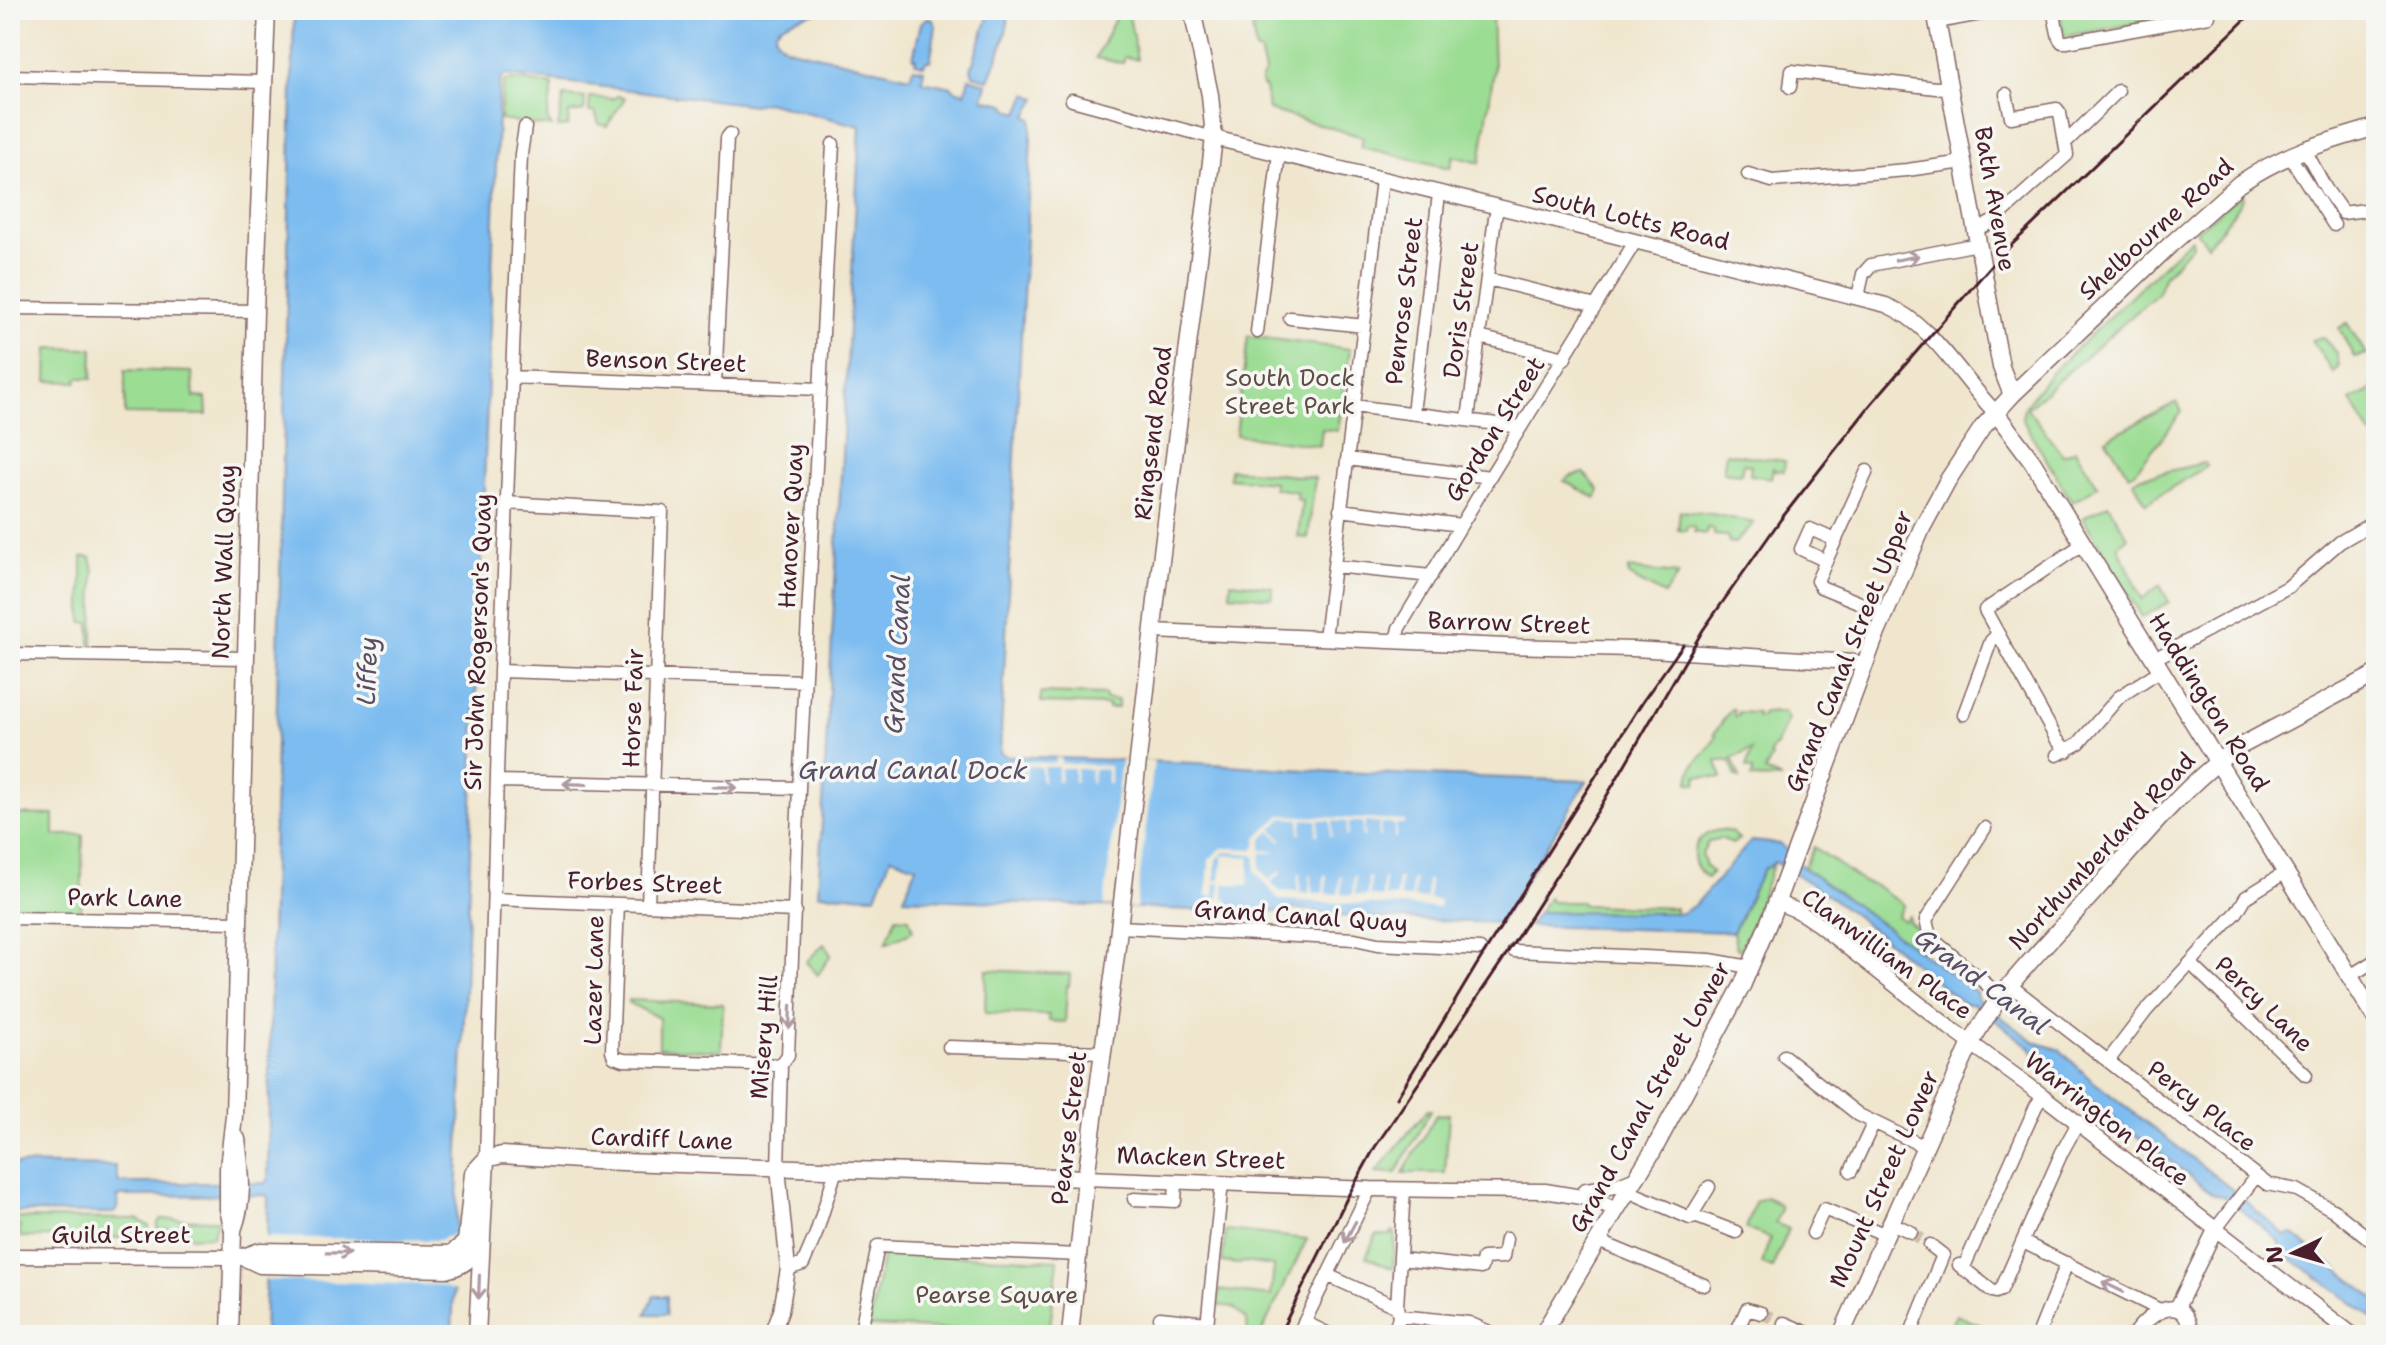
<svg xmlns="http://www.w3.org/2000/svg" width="2386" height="1345" viewBox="0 0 2386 1345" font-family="'Shantell Sans',sans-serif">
<rect width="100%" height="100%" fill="#f6f6f2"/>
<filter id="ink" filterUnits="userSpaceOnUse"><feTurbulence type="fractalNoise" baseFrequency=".0125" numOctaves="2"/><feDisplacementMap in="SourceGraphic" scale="16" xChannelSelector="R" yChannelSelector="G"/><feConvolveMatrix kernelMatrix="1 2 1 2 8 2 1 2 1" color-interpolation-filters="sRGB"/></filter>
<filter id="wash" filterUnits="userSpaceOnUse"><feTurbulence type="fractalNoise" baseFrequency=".006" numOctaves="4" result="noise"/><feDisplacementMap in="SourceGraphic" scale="32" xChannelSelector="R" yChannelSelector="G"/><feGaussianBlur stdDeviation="1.8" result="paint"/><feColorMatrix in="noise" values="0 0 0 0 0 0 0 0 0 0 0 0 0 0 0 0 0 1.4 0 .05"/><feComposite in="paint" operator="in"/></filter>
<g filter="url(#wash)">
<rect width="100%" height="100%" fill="#f0e6ce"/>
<path fill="#9cdd94" stroke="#737e60" stroke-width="2" d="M1119,10H1128L1137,59L1125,57L1123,63L1096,58Z
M1248,10H1492L1494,70L1480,163L1453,156L1450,168L1361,147L1363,137L1268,110L1265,87H1263L1261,79L1265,72L1260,51H1256L1252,28L1257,27L1254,16H1250Z
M2059,10H2210L2066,36L2064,34Z
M518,80L553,85L547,119L552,127L500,120L503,85L505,81Z
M564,96L585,98L584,111L569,113L568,126L558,127Z
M617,96L625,98L607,126L599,124L595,112H589L590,97L613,99Z
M2241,194L2243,197L2232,215L2207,245L2196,231Z
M2191,238L2192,245L2165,275L2157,294L2027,408L2063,455L2075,450L2098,486L2072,502L2022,419L2024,407L2051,373Z
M2347,323L2366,354L2354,357L2339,328Z
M1248,336L1350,349L1338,431L1322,429L1320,446L1236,435Z
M2322,337L2337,353L2339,366L2333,373L2312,340Z
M48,348L93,349L92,378H77V382L47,381Z
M125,370L192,372L194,397L206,398L207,415L125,414Z
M2376,387V438L2370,434L2351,401Z
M2177,402L2182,412L2135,472L2129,475L2106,439Z
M1726,453L1785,461L1784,471L1774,470L1773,467L1771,478L1750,475L1751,465L1743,464L1741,474L1723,472Z
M2204,463L2207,466L2146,503L2133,481L2138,478Z
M1230,469L1315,478L1308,538L1298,537L1302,501L1296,499L1297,492L1274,488V482L1229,478Z
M1584,473L1599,490L1596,498L1564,481L1570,476Z
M2108,504L2128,537L2118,546L2142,599L2160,585L2169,602L2142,617L2083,518Z
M1680,511L1712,514L1754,523L1735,543L1729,542L1727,536L1714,535V529L1707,528L1706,534L1694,532V527L1687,526L1686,531L1678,530Z
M82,557H91L94,571L93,644H90V623L82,622Z
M1628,569L1679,574L1664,595L1629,576Z
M1231,582L1273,587L1272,598L1230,594Z
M1041,693L1105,695V699L1118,700V708H1108V705L1041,703Z
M1731,709H1734V716H1738V712L1757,713V717H1762V713L1783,712L1788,719L1775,748L1773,747L1770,755L1772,757L1765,771L1781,779L1751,778L1753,773L1752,770L1746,768L1752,750L1732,758L1740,778L1736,777L1730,761H1717L1722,778L1697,776L1696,784L1689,783C1690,759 1707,757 1716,736L1714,734Z
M10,814L54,815V835H83L81,914L10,912Z
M1721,830L1731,832L1739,839L1732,844L1721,838L1708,842L1702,854L1706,867L1712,872L1707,878C1684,860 1693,833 1721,830Z
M1814,847L1863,882L1876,886L1904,905L1897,916L1904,921L1909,916V922L1929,939L1920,953L1804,868Z
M1774,862L1747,937L1739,950L1736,947L1733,932L1763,870Z
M1548,898L1552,902H1580L1584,905L1675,908V915L1539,912Z
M896,917L909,918L913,931L886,943Z
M824,944L831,955L818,975L806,962Z
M986,970L1070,974L1069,986H1067L1065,1022L1049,1021V1015L985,1013Z
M629,1000L723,1004L721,1051L659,1048V1018L629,1003Z
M1427,1110H1431L1396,1173L1376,1172Z
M1449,1114L1445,1173H1403L1436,1115Z
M1766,1197L1779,1204L1781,1209L1775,1223L1789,1229L1772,1268L1762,1264L1770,1238L1746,1229L1755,1202Z
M10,1218L137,1219L149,1226V1238L20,1237V1226H10Z
M161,1219L217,1220L213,1236L192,1237L188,1234L187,1228L157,1229L158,1223Z
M1226,1230L1307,1239L1260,1335H1248L1247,1320L1233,1307L1218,1305L1219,1290L1271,1296L1274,1266L1244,1262L1239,1264L1222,1262Z
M1392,1232H1395L1393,1269L1366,1257L1376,1235H1391Z
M883,1253L1058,1260L1049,1334L869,1326Z
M1956,1315L1988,1328L1985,1335H1946Z"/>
<path fill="#7bbcf0" stroke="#626e8e" stroke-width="2" d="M294,10H830C815,14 749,24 787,48L910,77L913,68L924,70L922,81L952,87L954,90L965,93L969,78L987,84L983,99L1005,104L1010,110L1019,113L1027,94L1037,98L1027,116L1032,119L1000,753L1006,756L1196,763L1338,772L1587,781L1499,923L1337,916L1312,910L1287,909L1286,912L1263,911L1262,913L904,898L916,866L891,857L876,896L818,894L860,126L766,102L753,105L506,75L502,77L499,86L452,1335H264L268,1197L266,1195L121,1196L118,1197L117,1209L114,1213L10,1212V1164L115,1166L119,1183H265L268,1180L271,943Z
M1007,10C1013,23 995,65 989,80L973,75L971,69L990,11Z
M926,18L932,19L936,26L930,61H926L924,65L915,63L916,59L913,58L921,23Z
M1751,841L1781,844L1804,868L1976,992L1977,999L2035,1042L2060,1050L2089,1078L2229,1187L2279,1230L2285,1235L2292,1234L2376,1299V1320L2284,1253L2279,1241L2226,1197L2213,1194L2035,1059L2031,1048L1974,1004H1964C1903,955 1843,900 1775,862L1763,870L1733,932L1529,926L1539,912L1683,913L1696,904Z
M654,1296H667V1314H646Z"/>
<path fill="#f0e6ce" d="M1056,758H1061V763L1110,766V784H1107V770L1094,769L1093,784L1090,783L1091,769H1077L1076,782H1074V768H1061L1060,782H1057L1058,767H1044L1043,781H1041V767L1027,766L1026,780H1024V766L1011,765L1010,779H1007L1008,761L1055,763Z
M1121,760L1154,761L1136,908L1104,906Z
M1281,815L1405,821V824H1396V838H1394V824L1381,823L1380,837H1378L1379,823L1365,822L1364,837H1362L1363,822H1349L1348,836H1346L1347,822L1333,821L1332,836H1330L1331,821L1319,820L1318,835H1316L1317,820L1303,819L1301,834H1299L1300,819L1283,818L1272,829L1282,839L1281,841L1271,831L1262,839L1261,850L1275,851V853H1261L1260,869L1269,880L1280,871L1282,873L1271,882L1279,891L1297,892L1298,873L1300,874V893H1309L1310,874H1312V893H1323L1324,875H1327L1326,894H1338L1340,875L1342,876L1341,894L1352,895L1354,876H1356L1355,895L1367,896L1368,877H1371L1370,896L1382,897L1383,878H1385V897H1396L1398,878H1401L1400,898H1411L1412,879H1415L1414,898L1426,899L1427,880H1430L1429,899L1440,900L1439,908L1279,900L1255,871L1256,858L1252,854L1225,852L1216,860L1215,880H1220L1223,855L1250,857L1248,885L1224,884V898L1228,899V907H1224L1223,911H1219V907H1214L1215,898H1219L1220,883H1215L1214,896H1207L1209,859L1222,848L1253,849L1256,846L1257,838Z
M457,1233L455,1291L439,1285L263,1280L265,1237L438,1240Z"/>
</g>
<g filter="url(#ink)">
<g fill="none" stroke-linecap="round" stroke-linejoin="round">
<path stroke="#cfbead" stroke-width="12" stroke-dasharray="12 6" stroke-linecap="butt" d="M1911,1232L1930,1245
M1761,1313L1784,1323"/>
<defs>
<path id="minor" d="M2053,10L2059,38L2062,42H2067L2209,16
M1937,22L2002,10
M10,76L264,82
M1790,87L1792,71L1936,88L1950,87
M1072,100L1214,138
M10,102L11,76
M2065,143L2118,91
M2304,148L2326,189L2343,213L2365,210
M2289,155L2334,225
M1748,174L1772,181L1907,170L1964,162
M1975,226H1984L1992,222L2067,155L2060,113L2057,109L2011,117L2006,94
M1488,279L1596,306
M1858,297L1863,274L1871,265L1978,244
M10,308L255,311
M1290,318L1364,326
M1257,332L1279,153
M1479,337L1565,358
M511,377L820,389
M715,384L727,138L730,134
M1353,406L1521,427
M1413,413L1439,194
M1468,419L1495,218L1498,207
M1347,459L1490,477
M1867,471L1817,581L1821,587L1885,613
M506,503L662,512L648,905
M1340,510L1461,525
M1826,561L1801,549L1810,529L1835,540
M1334,566L1431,576
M1325,638L1382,180
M1396,641L1399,628L1490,477L1635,242
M10,654L245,658
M2154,659L2288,587L2340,542L2376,521
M500,671L804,681
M1964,714L1991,641L1998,634
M2067,751L2057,740L1985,610L2083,544
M2057,755L2079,743L2119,697L2161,670
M497,781L799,788
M1985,828L1926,920L1930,937L1991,988L2003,995
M494,899L795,911
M618,904L612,1051L614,1057L624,1060L781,1065
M10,918L239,922
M1119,927L1355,939L1378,944L1480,949
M1514,951L1710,960L1750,967
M2191,964L2306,1075
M2350,976L2376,960
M2011,986L2267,1184L2297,1190L2333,1210L2376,1244
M949,1047L1102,1052
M1784,1056L1859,1115L1925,1147
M2108,1061L2146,1011L2237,912L2246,897L2286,872
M486,1159L500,671L521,154L525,127
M778,1168L781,1065L788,1055L799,788L833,144
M1851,1171L1873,1124
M1628,1191L1690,1218L1697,1217L1736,1232
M1134,1199L1175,1201L1176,1182
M1690,1218L1709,1187
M1891,1223L1911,1232
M2215,1230L2256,1176
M1813,1233L1824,1209L1886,1235
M1598,1241L1704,1285
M2023,1242L2160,1310
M1401,1259L1481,1268L1483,1258L1503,1257L1506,1239
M1959,1265L1992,1291L1996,1292L2001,1290L2062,1152L2078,1123
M788,1269L803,1264L816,1234L836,1170
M1963,1269L2036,1106L2043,1096
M1327,1275L1397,1307
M1399,1316L1469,1323L1496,1335
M1160,1318L1207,1323
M1304,1322L1331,1335
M1784,1323L1812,1335
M823,1335H865
M860,1335L878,1246L1079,1255
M1206,1335L1222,1183
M1298,1335L1370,1189
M1394,1335L1399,1316L1397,1307L1404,1189
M1735,1335L1747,1309L1761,1313
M1910,1335L1943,1255L1930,1245
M2038,1335L2067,1263"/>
<path id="tertiary" d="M1214,138L1552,220L1886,305C1934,325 1960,377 1996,413
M1153,631L1505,646L1634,649L1853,662L1864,665
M1776,902L1798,911L1819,925L1950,1028L2043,1096L2353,1335
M1086,1178L1370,1189L1545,1191L1593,1199L1616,1210
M1586,1190L1616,1186L1638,1177
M10,1256L232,1257
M2177,1308L2215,1230
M772,1335L781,1311L788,1269L778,1168
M2134,1335C2151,1310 2187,1290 2191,1335"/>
<path id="secondary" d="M1935,10L2001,367L2012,395
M1996,413L2032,461L2376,1019
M233,1230C245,1198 241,1172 237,1139
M232,1257H243L260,1251L451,1254L466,1242L473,1173L486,1159L502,1155L595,1161L1086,1178
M243,1257L260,1265L449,1269C467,1265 474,1255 481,1239
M230,1335L233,1231L228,1209V1168L234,1116L255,311L267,10
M477,1335L486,1159
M1070,1335L1086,1178L1116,955L1156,601L1214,138L1210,95L1192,10
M1542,1335L1616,1210L1653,1151L1742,986L1771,917L1874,640L1922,528L1948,480L1982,428L2012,395L2170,245L2239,184C2285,153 2325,142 2376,127
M1841,1335L1971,1043C2001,986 2054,937 2096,890C2138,843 2184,785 2235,749L2376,674"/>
</defs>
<use href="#minor" stroke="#846564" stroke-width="15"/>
<use href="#tertiary" stroke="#846564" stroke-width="17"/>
<use href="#secondary" stroke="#846564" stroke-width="19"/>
<use href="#minor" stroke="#fff" stroke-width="12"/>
<use href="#tertiary" stroke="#fff" stroke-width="14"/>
<use href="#secondary" stroke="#fff" stroke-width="16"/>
<path stroke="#4a1f2b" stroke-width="3" d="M1397,1098L1476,966L1643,701L1683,645
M1279,1335L1348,1196L1375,1147L1502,961L1602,804L1703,630L1781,519L1872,403L1996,260L2255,10"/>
</g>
<defs><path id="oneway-shaft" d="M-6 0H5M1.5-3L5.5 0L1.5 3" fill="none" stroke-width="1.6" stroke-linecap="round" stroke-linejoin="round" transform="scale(2)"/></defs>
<g stroke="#ae9aa0">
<use href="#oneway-shaft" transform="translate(1907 258) rotate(-11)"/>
<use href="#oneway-shaft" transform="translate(575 784) rotate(-178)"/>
<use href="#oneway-shaft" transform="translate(725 787) rotate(1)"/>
<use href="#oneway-shaft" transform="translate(790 1017) rotate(93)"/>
<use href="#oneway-shaft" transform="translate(1350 1232) rotate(118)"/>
<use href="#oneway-shaft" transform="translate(338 1253) rotate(1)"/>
<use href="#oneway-shaft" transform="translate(479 1287) rotate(92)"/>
<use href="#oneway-shaft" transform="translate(2113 1287) rotate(-154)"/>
</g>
</g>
<g text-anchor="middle" stroke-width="7" stroke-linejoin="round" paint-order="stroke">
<g font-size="24" fill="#4a1f2b" stroke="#f6f6f2">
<text transform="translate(1995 199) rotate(80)" y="8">Bath Avenue</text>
<text transform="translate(1631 218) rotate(14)" y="8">South Lotts Road</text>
<text transform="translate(2156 229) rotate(-42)" y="8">Shelbourne Road</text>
<text transform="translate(1404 301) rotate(-83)" y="8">Penrose Street</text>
<text transform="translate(1461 310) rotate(-82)" y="8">Doris Street</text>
<text transform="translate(666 361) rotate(2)" y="8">Benson Street</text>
<text transform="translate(1495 429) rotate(-58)" y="8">Gordon Street</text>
<text transform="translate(1153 433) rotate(-83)" y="8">Ringsend Road</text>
<text transform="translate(791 526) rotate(-87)" y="8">Hanover Quay</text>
<text transform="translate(224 562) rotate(-88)" y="8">North Wall Quay</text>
<text transform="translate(1509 623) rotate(2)" y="8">Barrow Street</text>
<text transform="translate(478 642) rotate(-88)" y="8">Sir John Rogerson's Quay</text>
<text transform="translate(1849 651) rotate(-68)" y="8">Grand Canal Street Upper</text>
<text transform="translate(2209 702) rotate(58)" y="8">Haddington Road</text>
<text transform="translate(633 708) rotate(-88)" y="8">Horse Fair</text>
<text transform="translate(2102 851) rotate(-47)" y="8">Northumberland Road</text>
<text transform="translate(645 883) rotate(2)" y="8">Forbes Street</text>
<text transform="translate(125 898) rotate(1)" y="8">Park Lane</text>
<text transform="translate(1301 916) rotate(4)" y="8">Grand Canal Quay</text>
<text transform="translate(1887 954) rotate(36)" y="8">Clanwilliam Place</text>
<text transform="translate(594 980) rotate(-89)" y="8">Lazer Lane</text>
<text transform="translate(2264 1004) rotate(44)" y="8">Percy Lane</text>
<text transform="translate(764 1037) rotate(-85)" y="8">Misery Hill</text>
<text transform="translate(1650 1097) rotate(-61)" y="8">Grand Canal Street Lower</text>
<text transform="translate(2202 1106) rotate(38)" y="8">Percy Place</text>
<text transform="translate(2107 1119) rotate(38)" y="8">Warrington Place</text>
<text transform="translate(1069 1128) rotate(-83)" y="8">Pearse Street</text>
<text transform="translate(662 1139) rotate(2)" y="8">Cardiff Lane</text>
<text transform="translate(1201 1158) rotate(2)" y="8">Macken Street</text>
<text transform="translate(1884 1179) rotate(-66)" y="8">Mount Street Lower</text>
<text x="121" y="1243">Guild Street</text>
</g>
<g font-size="24" fill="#5e4e45" stroke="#f6f6f2">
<text x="1290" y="386">South Dock<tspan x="1290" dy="28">Street Park</tspan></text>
<text x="997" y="1303">Pearse Square</text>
</g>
<g font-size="26" font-style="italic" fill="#594e66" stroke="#f6f6f2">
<text transform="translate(897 654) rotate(-87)" y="9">Grand Canal</text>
<text transform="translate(367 671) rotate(-88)" y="9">Liffey</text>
<text x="913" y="779">Grand Canal Dock</text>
<text transform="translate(1982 981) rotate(37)" y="9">Grand Canal</text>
</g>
</g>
<rect width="2386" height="1345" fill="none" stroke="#f6f6f2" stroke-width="40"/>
<g transform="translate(2294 1253) rotate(265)" stroke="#f6f6f2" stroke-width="6" paint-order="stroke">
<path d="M0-6L14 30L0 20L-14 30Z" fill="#4a1f2b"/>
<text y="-12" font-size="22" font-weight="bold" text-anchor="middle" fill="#4a1f2b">N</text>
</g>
</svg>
